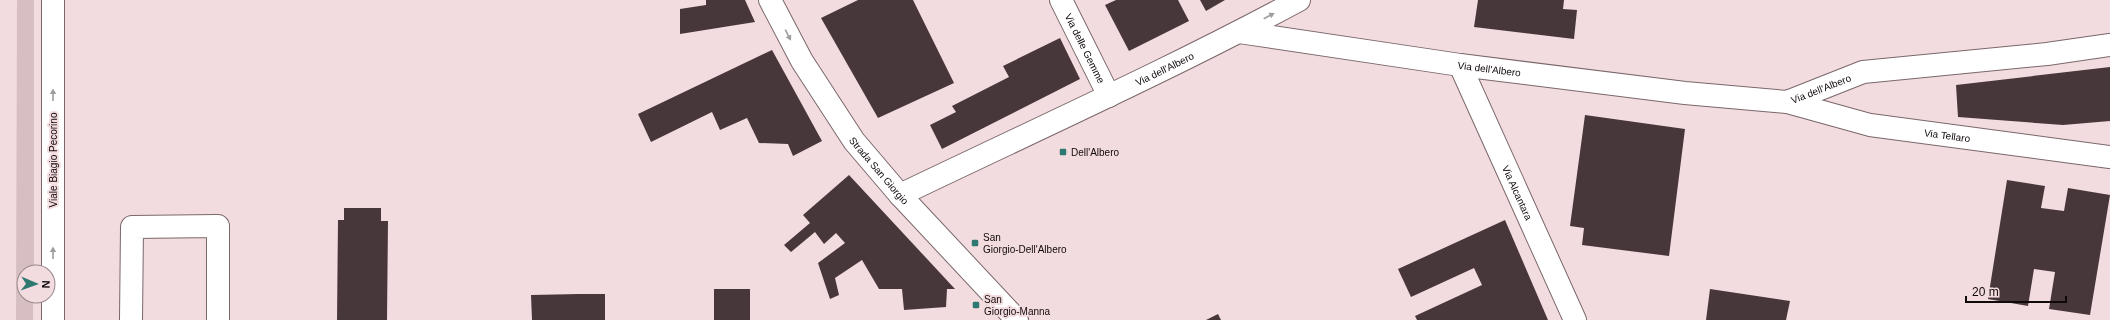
<svg xmlns="http://www.w3.org/2000/svg" width="2110" height="320" viewBox="0 0 2110 320" font-family="Helvetica,sans-serif">
<rect width="100%" height="100%" fill="#f3dcdf"/>
<path fill="#d7bec2" d="M17,0H34V272H24V296H33V320H16Z"/>
<path fill="#48373a" d="M706,0H745L755,22L680,34V9L706,5Z
M858,0H913L954,83L878,118L821,18Z
M1116,0H1178L1189,21L1129,51L1105,5Z
M1200,0H1225L1206,11Z
M1478,0H1564L1563,9L1577,10L1574,39L1474,27Z
M1060,38L1080,79L942,149L930,125L956,112L952,106L1009,77L1003,66Z
M772,50L822,141L793,156L788,144L759,143L747,118L720,130L712,112L651,142L638,114Z
M2110,67V121L2063,125L1958,117L1956,85Z
M1585,115L1685,129L1669,256L1582,245L1584,228L1570,226Z
M849,175L955,289H947L946,307L904,310L902,289H879L862,260L835,278L839,295L830,299L818,263L845,243L836,233L824,244L815,232L791,252L784,245L810,223L803,215Z
M2007,180L2045,186L2041,208L2064,211L2068,188L2110,195L2090,315L2049,309L2055,272L2034,269L2028,306L1988,299Z
M344,208H381V221H388L387,320H337L338,220H344Z
M1505,220L1548,320H1417L1415,316L1482,285L1474,268L1411,297L1398,269Z
M714,289H750V320H714Z
M1710,289L1790,301L1786,320H1706Z
M579,294H605V320H532L531,295Z
M1218,314L1221,320H1206Z"/>
<g fill="none" stroke-linecap="round" stroke-linejoin="round">
<defs>
<g id="minor">
<path id="s1" d="M1061,0L1109,96"/>
<path id="s2" d="M1239,32L1460,65L1685,93L1787,102L1863,72L2047,54L2110,45"/>
<path id="s3" d="M1460,65L1575,320"/>
<path id="s4" d="M1787,102L1870,125L2110,157"/>
<path id="s5" d="M900,195C1033,131 1169,70 1299,0"/>
<path d="M131,320L132,227L218,226V320"/>
</g>
<g id="tertiary">
<path id="s6" d="M770,0L802,61L854,141L900,195L1017,320"/>
</g>
<path id="secondary" d="M53,0V320"/>
</defs>
<use href="#minor" stroke="#7a676a" stroke-width="24"/>
<use href="#tertiary" stroke="#7a676a" stroke-width="24"/>
<use href="#secondary" stroke="#7a676a" stroke-width="24"/>
<use href="#minor" stroke="#fff" stroke-width="22"/>
<use href="#tertiary" stroke="#fff" stroke-width="22"/>
<use href="#secondary" stroke="#fff" stroke-width="22"/>
</g>
<defs><path id="oneway-solid" d="M-6-.8H1V-3.2L6.5 0L1 3.2V.8H-6Z"/></defs>
<g fill="#9f9d9d">
<use href="#oneway-solid" transform="translate(1269 16) rotate(-28)"/>
<use href="#oneway-solid" transform="translate(788 35) rotate(63)"/>
<use href="#oneway-solid" transform="translate(53 95) rotate(-90)"/>
<use href="#oneway-solid" transform="translate(53 253) rotate(-90)"/>
</g>
<g fill="#307872" stroke="#f3dcdf" stroke-width="1.5">
<rect x="1059" y="148" width="8" height="8" rx="2"/>
<rect x="971" y="239" width="8" height="8" rx="2"/>
<rect x="972" y="301" width="8" height="8" rx="2"/>
</g>
<g text-anchor="middle" stroke-width="4" stroke-linejoin="round" paint-order="stroke">
<g font-size="10" fill="#10090a" stroke="#f3dcdf">
<text dy="4" stroke="none"><textPath href="#s1" startOffset="54">Via delle Gemme</textPath></text>
<text dy="4" stroke="none"><textPath href="#s5" startOffset="293">Via dell'Albero</textPath></text>
<text dy="4" stroke="none"><textPath href="#s2" startOffset="253">Via dell'Albero</textPath></text>
<text dy="4" stroke="none"><textPath href="#s2" startOffset="589">Via dell'Albero</textPath></text>
<text dy="4" stroke="none"><textPath href="#s4" startOffset="164">Via Tellaro</textPath></text>
<text transform="translate(53 160) rotate(-90)" y="4">Viale Biagio Pecorino</text>
<text dy="4" stroke="none"><textPath href="#s6" startOffset="203">Strada San Giorgio</textPath></text>
<text dy="4" stroke="none"><textPath href="#s3" startOffset="140">Via Alcantara</textPath></text>
</g>
<g font-size="10" fill="#10090a" stroke="#f3dcdf" text-anchor="start">
<text x="1071" y="156">Dell'Albero</text>
<text x="983" y="241">San<tspan x="983" dy="12">Giorgio-Dell'Albero</tspan></text>
<text x="984" y="303">San<tspan x="984" dy="12">Giorgio-Manna</tspan></text>
</g>
</g>
<g transform="translate(36 284) rotate(92)"><circle r="19" fill="#f3dcdf" stroke="#98888a"/>
<path d="M0-3L7 15L0 10L-7 15Z" fill="#307872"/>
<text y="-6" font-size="11" font-weight="bold" text-anchor="middle" fill="#10090a">N</text>
</g>
<path d="M1966 296v6h100v-6" fill="none" stroke="#10090a" stroke-width="2"/>
<text x="1972" y="296" font-size="12" fill="#10090a" stroke="#f3dcdf" stroke-width="3" paint-order="stroke">20 m</text>
</svg>
